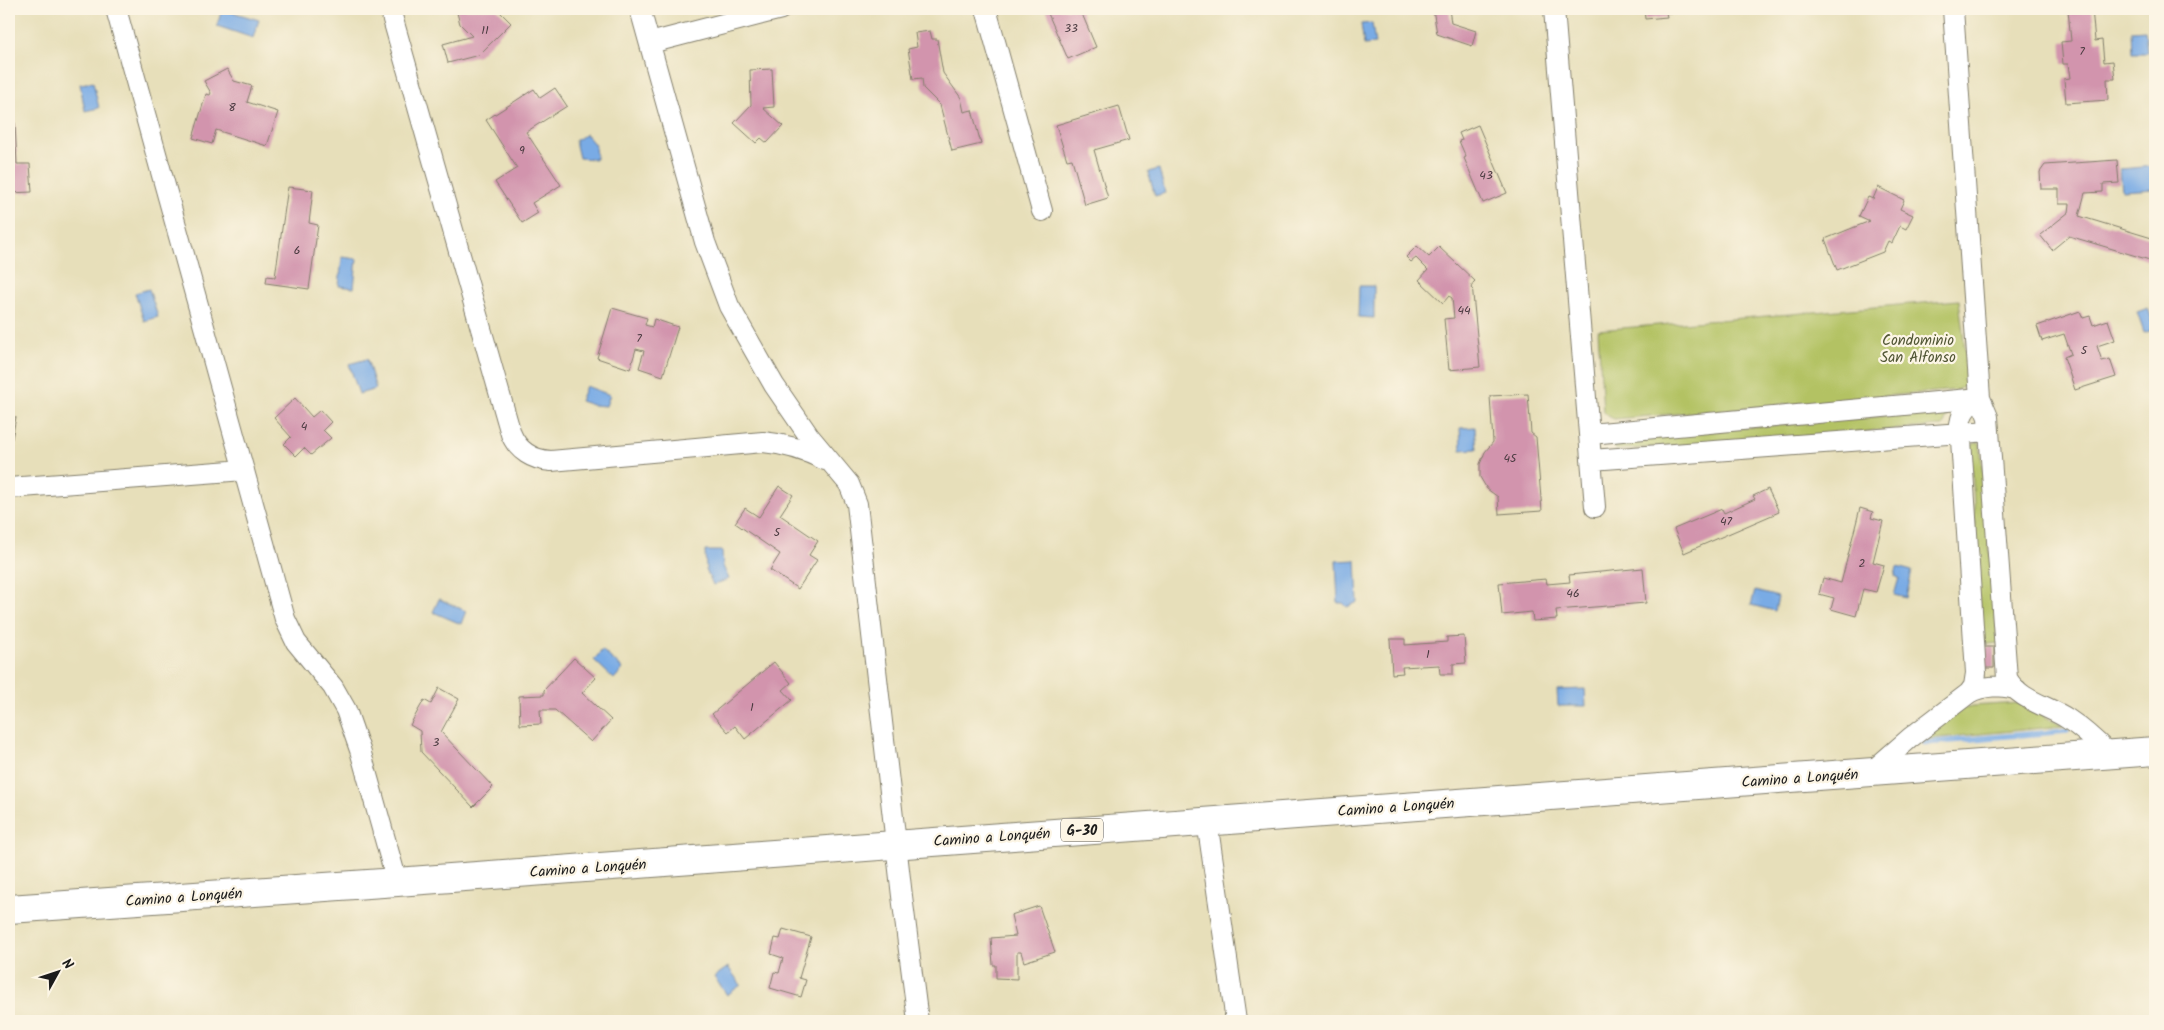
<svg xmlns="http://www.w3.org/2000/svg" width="2164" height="1030" viewBox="0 0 2164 1030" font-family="Kalam,sans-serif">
<rect width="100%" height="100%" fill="#fcf5e5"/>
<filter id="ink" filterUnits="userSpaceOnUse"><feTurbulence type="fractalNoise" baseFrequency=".02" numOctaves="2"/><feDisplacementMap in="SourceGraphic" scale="10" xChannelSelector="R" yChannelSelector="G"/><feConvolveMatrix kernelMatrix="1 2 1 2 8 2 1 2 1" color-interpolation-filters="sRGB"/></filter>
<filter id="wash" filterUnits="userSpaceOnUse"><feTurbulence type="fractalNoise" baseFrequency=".0096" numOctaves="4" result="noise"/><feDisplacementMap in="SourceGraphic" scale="20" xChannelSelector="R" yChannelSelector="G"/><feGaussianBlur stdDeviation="1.12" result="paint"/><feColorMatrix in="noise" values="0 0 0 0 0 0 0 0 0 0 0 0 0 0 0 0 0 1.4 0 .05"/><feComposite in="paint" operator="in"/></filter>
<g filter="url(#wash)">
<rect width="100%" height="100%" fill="#e7dfba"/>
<path fill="#b3c264" stroke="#686f40" d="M1959,300L1968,375L1964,386L1957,390L1614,419L1608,416L1603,411L1598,330Z
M1943,411L1947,417L1943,426L1616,450L1612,443L1613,439Z
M1976,443H1980L1998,643L1981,645L1971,445Z
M2019,703L2063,726L1927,739L1925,736L1963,708L1972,706Z"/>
<path fill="#79abe5" stroke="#4a6480" d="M222,9L259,20L253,38L217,26Z
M1372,23L1375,44L1364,45L1361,24Z
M2145,30L2147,53H2132L2131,31Z
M93,82L99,108L85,111L80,84Z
M586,134L595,145L596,159L579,158L575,141Z
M2155,166V189L2122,191L2120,169Z
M1159,169L1165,193L1155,196L1148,172Z
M342,257L357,259L354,288L339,286Z
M1359,286H1374V318L1358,317Z
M149,289L158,317L144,321L135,293Z
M2148,308L2155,329L2144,333L2137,312Z
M367,359L376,389L359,394L349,364Z
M586,386L610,395L606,406L592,405L580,401Z
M1475,427L1477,449L1461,450L1460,428Z
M705,551H722L723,566L729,579L713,585L706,569Z
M1356,560L1358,602L1347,607L1343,603H1338L1336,561Z
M1897,567L1912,571L1906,598L1894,595L1899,578L1895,576Z
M1755,591L1778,597L1775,611L1751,605Z
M439,599L466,611L461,624L433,612Z
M602,650L623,669L614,679L594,660Z
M1585,689L1586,706H1558L1557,690Z
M728,967L741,985L727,995L714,977Z"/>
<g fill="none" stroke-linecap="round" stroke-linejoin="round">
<path stroke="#79abe5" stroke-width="5.5" d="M1925,743L2067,731"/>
</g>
<g id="blocks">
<path fill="#d294ad" d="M456,9H497L511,23L479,55L448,63L443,44L472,36L460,24Z
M1046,9H1080L1096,47L1068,59Z
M1433,9H1449L1451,23L1476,31L1472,46L1437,34Z
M1644,9H1686V12L1666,13L1667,17L1645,19Z
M2092,9L2095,41L2102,40L2104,62L2113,61L2115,79H2107L2108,100L2066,103L2064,79L2070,78L2068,64H2063L2061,42L2071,41L2068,10Z
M930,31L932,39H937L943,73L961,98L964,112L972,110L981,144L952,151L940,105L923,88L922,78L913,79L908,49L917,47L915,33Z
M227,69L234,81L252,86L247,102L278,112L267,146L216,130L212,144L193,138L206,94L210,95L211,93L204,81Z
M772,69L774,107L763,108L783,126L767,143L761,138L756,143L734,123L751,105L750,70Z
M555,88L567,106L526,132L561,185L532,203L538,213L522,223L495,182L517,168L486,120L534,89L540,98Z
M1119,106L1129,140L1094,150L1108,198L1085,205L1072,159L1067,160L1056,125Z
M15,123L17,164H30L32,192L9,193V124Z
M1478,125L1507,193L1483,203L1464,158L1466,157L1459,141L1462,140L1459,133Z
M2117,160L2119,183L2103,184V192L2085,193L2079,216L2155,239L2153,261L2069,236L2052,250L2040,235L2069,212L2070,204H2059V189H2041L2040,172L2045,165Z
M288,187L313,190L309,223L318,225L309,289L266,283L267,276L275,277Z
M1878,187L1904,200L1900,209L1913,215L1906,229L1900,226L1892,243L1888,241L1883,252L1837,270L1825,239L1870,221L1859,216L1868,197L1873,199Z
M1417,246L1429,257L1439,247L1475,281L1472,284L1480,367L1449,370L1444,319L1454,318L1452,298L1449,296L1443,303L1419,280L1428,270L1416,258L1411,262L1406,257Z
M612,308L647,318L645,325L652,327L654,319L678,327L663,376L639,368L644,351L636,349L630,369L597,358Z
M2080,311L2083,318L2090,316L2093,325L2108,320L2115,340L2097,346L2102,361L2110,359L2116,377L2075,390L2064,357L2071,354L2064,334L2042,341L2037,326Z
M1528,394L1531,433L1536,437L1542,511L1499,514L1498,497L1487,489L1480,477V464L1485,452L1493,442L1490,396Z
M295,398L312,417L320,410L331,422L323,430L331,438L311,455L304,448L296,456L284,444L291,437L274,418Z
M9,416L16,417L12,439H9Z
M779,486L793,495L780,515L818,541L809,555L817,560L798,589L770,570L780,554L735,523L745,508L759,517Z
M1768,489L1779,512L1684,553L1674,529L1722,509L1724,513L1755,499L1753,496Z
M1860,508L1873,512L1871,518L1883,521L1873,562L1884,565L1876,592L1863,589L1856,616L1831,609L1834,598L1819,594L1823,578L1841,583Z
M1643,568L1646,603L1556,610L1557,619L1533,621L1532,612L1502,615L1499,583L1546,579L1547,584L1570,582L1569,575Z
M1464,636L1466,663L1453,664V674H1440L1439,665L1402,667L1403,673L1392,674L1390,639H1405V645L1447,642V637Z
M1984,647H1994V668H1981Z
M574,658L596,678L582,693L611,720L591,742L555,710H540L541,724L520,725L519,696L544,695V690Z
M774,662L791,683L783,690L792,700L745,739L735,726L728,732L712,714Z
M439,688L459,699L441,732L493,787L473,807L421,752L420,731L410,725L424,700L431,704Z
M1039,906L1055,952L1024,962L1021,952H1017V979L996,978V965H993L991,938L1016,936L1011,915Z
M783,929L811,937L799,978L806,980L801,997L770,988L774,972L779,973L783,958L771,954L775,938L780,939Z"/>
</g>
</g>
<g filter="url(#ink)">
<use href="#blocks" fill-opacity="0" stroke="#827e6b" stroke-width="1"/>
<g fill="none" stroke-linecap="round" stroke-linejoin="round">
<defs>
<path id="street" d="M116,9L285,619L296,642L333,687L346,710L360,750L397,882
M390,9L511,434C518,451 533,460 551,461L763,442C786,444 805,450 825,460
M640,9L705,242L729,306L774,385L809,436L849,484L857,504L902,896L918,1021
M986,9L1042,211
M1554,9L1595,507
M1953,9L1980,398L1988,417L2007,678C2018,700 2049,706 2068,719C2083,729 2096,741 2109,754
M650,43L781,9
M1590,434L1980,398
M1591,460L1989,431
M9,488L244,470
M1969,693C1981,686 2004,684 2017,690
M1871,772L1910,738L1969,693L1974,686L1976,673L1960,424C1962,410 1969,404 1980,398
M1207,821L1236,1021"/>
<path id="primary" d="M9,909L397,882L2155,751"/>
</defs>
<use href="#street" stroke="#827e6b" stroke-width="22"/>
<use href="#primary" stroke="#827e6b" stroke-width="30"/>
<use href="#street" stroke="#fff" stroke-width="20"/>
<use href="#primary" stroke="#fff" stroke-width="28"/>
</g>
</g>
<g text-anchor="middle" stroke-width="4.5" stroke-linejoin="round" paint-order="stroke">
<g font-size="12" fill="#4a3a40">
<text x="1071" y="32">33</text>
<text x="485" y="34">11</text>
<text x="2082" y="55">7</text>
<text x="232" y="111">8</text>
<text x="522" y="154">9</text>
<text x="1486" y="179">43</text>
<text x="297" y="254">6</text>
<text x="1464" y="314">44</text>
<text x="639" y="342">7</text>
<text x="2084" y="354">5</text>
<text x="304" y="430">4</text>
<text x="1510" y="462">45</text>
<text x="1726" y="525">47</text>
<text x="777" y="536">5</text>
<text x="1862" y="567">2</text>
<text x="1573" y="597">46</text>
<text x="1428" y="658">1</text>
<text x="752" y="711">1</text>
<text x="436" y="746">3</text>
</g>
<rect fill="#fcf5e5" stroke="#5f5d58" stroke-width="1" x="1061" y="818.5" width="42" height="23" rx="4"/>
<g font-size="14" font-weight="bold" fill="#1c1c1c">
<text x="1082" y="835">G-30</text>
</g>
<g font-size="15" fill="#515635" stroke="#fcf5e5">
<text x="1918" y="345">Condominio<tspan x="1918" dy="17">San Alfonso</tspan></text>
</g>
<g font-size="15" fill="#1c1c1c" stroke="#fcf5e5">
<text transform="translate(1800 778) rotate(-4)" y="5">Camino a Lonquén</text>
<text transform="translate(1396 807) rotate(-4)" y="5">Camino a Lonquén</text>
<text transform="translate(992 837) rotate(-4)" y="5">Camino a Lonquén</text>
<text transform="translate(588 868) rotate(-4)" y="5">Camino a Lonquén</text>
<text transform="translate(184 897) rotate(-4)" y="5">Camino a Lonquén</text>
</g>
</g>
<rect width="2164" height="1030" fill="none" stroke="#fcf5e5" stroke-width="30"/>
<g transform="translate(58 972) rotate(50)" stroke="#fcf5e5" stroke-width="4" paint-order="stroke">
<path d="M0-4L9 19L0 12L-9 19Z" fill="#1c1c1c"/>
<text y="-8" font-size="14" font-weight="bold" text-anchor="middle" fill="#1c1c1c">N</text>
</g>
</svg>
